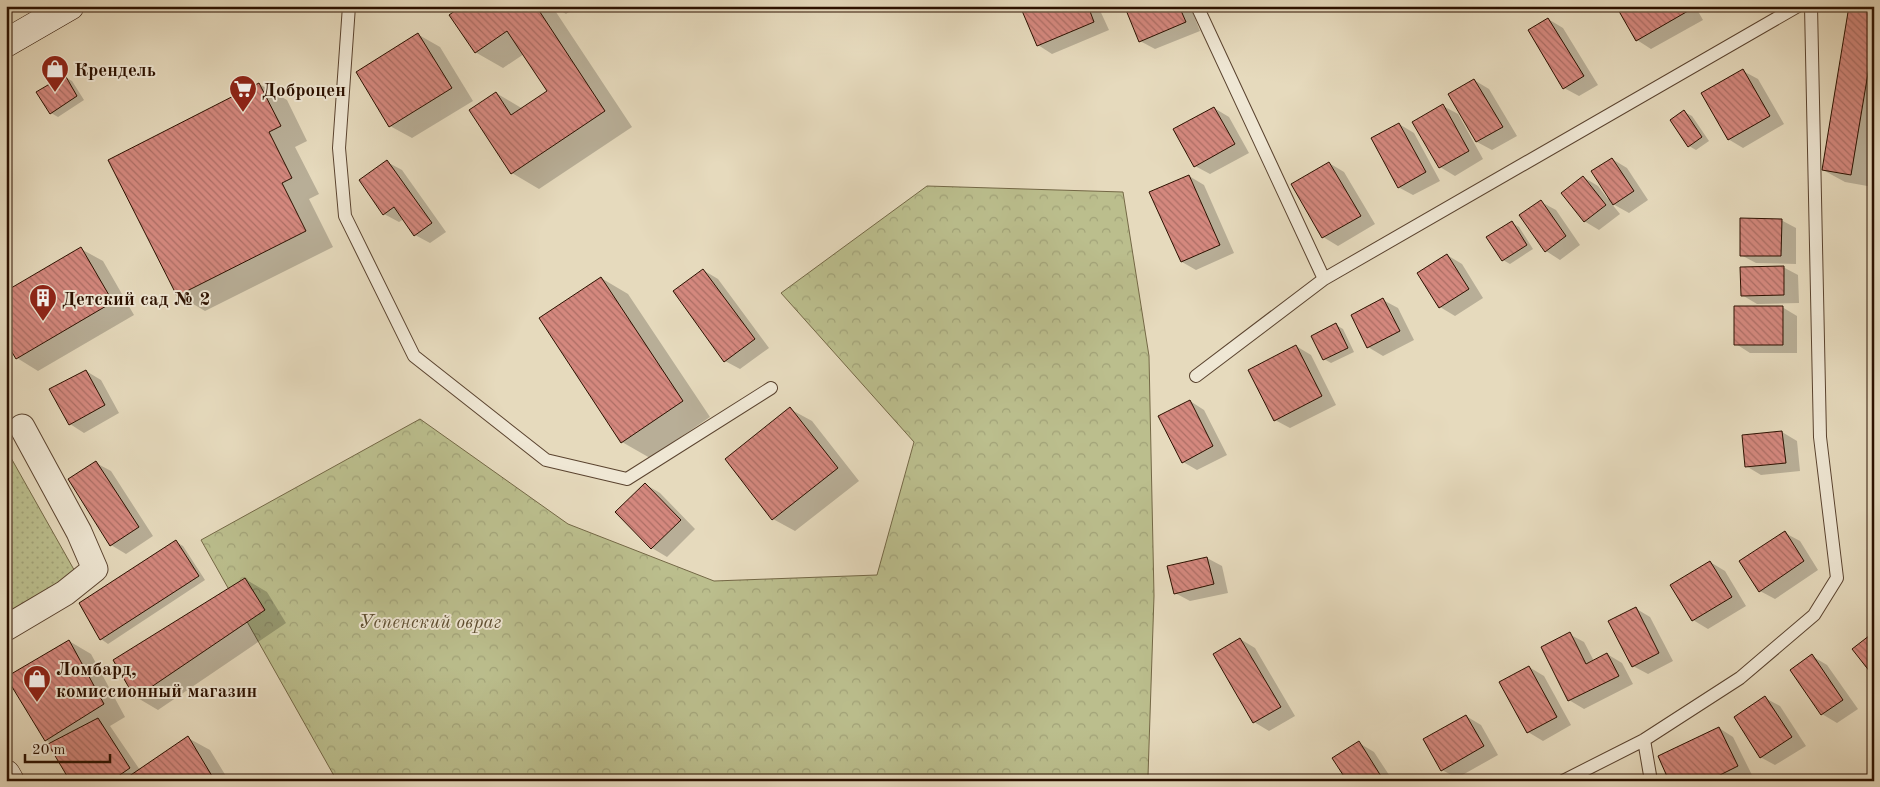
<svg xmlns="http://www.w3.org/2000/svg" width="1880" height="787" viewBox="0 0 1880 787" font-family="'Old Standard TT',serif">
<defs>
<pattern id="forest-crowns" width="20" height="18" patternUnits="userSpaceOnUse" patternTransform="scale(1.25)"><rect width="20" height="18" fill="#bbbe8d"/><path d="M2 6a3 3 0 1 1 6 0M12 15a3 3 0 1 1 6 0" fill="none" stroke="#a1a278"/></pattern>
<pattern id="park-dots" width="8" height="8" patternUnits="userSpaceOnUse" patternTransform="scale(1.25)"><rect width="8" height="8" fill="#bbbe8d"/><path d="M2 2h.1M6 6h.1" fill="none" stroke="#a1a278" stroke-width="1.8" stroke-linecap="round"/></pattern>
<pattern id="building-back-hatch" width="6" height="6" patternUnits="userSpaceOnUse" patternTransform="scale(1.25)"><rect width="6" height="6" fill="#d4887e"/><path d="M-1 5l2 2M0 0l6 6M5-1l2 2" fill="none" stroke="#ac6e65"/></pattern>
</defs>
<rect width="100%" height="100%" fill="#e6dabd"/>
<filter id="stains"><feTurbulence type="fractalNoise" baseFrequency=".004" numOctaves="4"/><feColorMatrix values="0 0 0 0 .2 0 0 0 0 .09 0 0 0 0 .02 0 0 0 .5 -.17"/></filter>
<radialGradient id="worn" r=".72"><stop offset=".6" stop-color="#630" stop-opacity="0"/><stop offset="1" stop-color="#630" stop-opacity=".3"/></radialGradient>
<path fill="url(#forest-crowns)" stroke="#746846" d="M927,186L1123,192L1149,356L1154,596L1148,776L1153,781H337L201,540L420,419L568,524L714,581L877,575L914,442L781,293Z"/>
<path fill="url(#park-dots)" stroke="#746846" d="M6,449L77,575L6,616Z"/>
<path fill="#0003" d="M464,6H552L632,127L539,189L512,173L496,93L523,109L549,91L524,54L503,68L475,52Z
M553,6H577L566,14Z
M1021,6H1098L1109,30L1052,54L1038,45Z
M1138,6H1190L1200,31L1155,49L1140,41Z
M1618,6H1695L1703,20L1651,49L1637,40Z
M1874,6V182L1873,187L1845,182L1823,170Z
M1548,19L1563,28L1598,85L1579,96L1564,88Z
M419,35L440,47L473,101L412,138L390,126Z
M1743,71L1758,79L1784,124L1743,148L1728,139Z
M65,77L72,81L84,100L58,117L51,113Z
M1474,80L1489,89L1517,136L1492,150L1477,142Z
M259,84L287,100L307,141L295,147L319,194L309,199L333,247L205,311L178,295Z
M1443,106L1458,114L1483,159L1455,176L1440,167Z
M1214,108L1229,117L1249,153L1210,174L1195,166Z
M1684,112L1692,116L1709,141L1696,150L1689,146Z
M1399,124L1414,133L1440,181L1413,195L1398,187Z
M1612,159L1627,168L1648,200L1629,213L1611,203L1620,214L1599,230L1584,221L1583,177L1598,186L1608,199Z
M387,162L402,170L446,232L430,243L415,235L404,219L399,222L384,214Z
M1329,163L1344,172L1375,224L1338,246L1323,237Z
M1189,176L1204,185L1234,253L1196,270L1182,262Z
M1541,202L1556,210L1580,245L1560,260L1546,251Z
M1781,220L1796,228V264L1756,263L1741,255Z
M1512,223L1519,227L1533,249L1510,264L1503,260Z
M81,249L103,261L134,315L38,371L17,358Z
M1447,255L1462,264L1483,298L1455,316L1440,307Z
M1783,267L1798,275L1799,303L1757,304L1742,295Z
M703,270L718,279L769,348L740,369L725,361Z
M601,278L628,294L710,417L650,458L622,442Z
M1383,300L1398,308L1414,340L1383,356L1368,347Z
M1782,307L1797,316V353H1750L1736,344Z
M1336,325L1343,329L1354,352L1331,363L1324,359Z
M1296,346L1311,355L1336,405L1290,428L1275,420Z
M86,371L101,380L119,413L84,433L70,424Z
M1190,401L1204,410L1227,455L1197,470L1183,462Z
M790,409L812,421L859,481L795,531L773,519Z
M1782,432L1797,441L1800,471L1761,475L1746,466L1743,436Z
M96,463L111,471L153,536L126,554L111,545L70,479Z
M645,484L660,493L695,529L667,557L652,548Z
M1785,533L1800,541L1818,570L1775,599L1760,591Z
M176,542L183,546L205,580L108,644L101,639L80,604Z
M1207,558L1222,566L1228,593L1190,601L1175,593Z
M1710,562L1725,571L1746,606L1708,629L1693,620Z
M245,579L267,592L286,623L158,710L136,697Z
M1635,608L1650,617L1673,661L1648,674L1633,666Z
M1569,634L1584,642L1594,661L1607,654L1622,663L1633,684L1584,709L1569,700Z
M1240,639L1255,648L1295,716L1269,731L1254,722Z
M69,641L91,654L125,717L110,726L140,770L188,738L210,750L229,781H71L52,744L46,740Z
M1812,656L1827,665L1858,709L1837,723L1822,714L1792,670Z
M1529,667L1544,676L1571,725L1543,741L1528,732Z
M1765,698L1780,706L1806,746L1775,765L1760,757Z
M1466,716L1481,725L1498,755L1457,778L1442,770Z
M1719,728L1733,737L1752,775L1740,781H1671Z
M1359,743L1374,752L1393,781H1348Z"/>
<path fill="url(#building-back-hatch)" stroke="#2c1100" d="M462,6H536L605,111L511,174L469,110L496,92L511,115L547,91L507,31L475,53L449,15Z
M1020,6H1088L1094,22L1037,46Z
M1134,6H1179L1186,22L1139,42L1126,10Z
M1616,6H1686L1688,11L1636,41Z
M1849,6H1874V37L1851,175L1822,170Z
M1548,18L1584,76L1563,89L1528,30Z
M418,33L452,88L389,127L356,72Z
M1743,69L1770,116L1728,140L1701,93Z
M65,75L77,96L50,114L36,92Z
M1474,79L1503,127L1476,142L1448,94Z
M259,83L281,126L269,132L292,178L282,183L306,231L177,296L108,160Z
M1443,104L1469,151L1439,168L1412,122Z
M1214,107L1235,144L1194,167L1173,129Z
M1684,110L1702,137L1688,147L1670,120Z
M1399,123L1426,172L1398,188L1371,138Z
M1612,158L1634,191L1613,205L1591,171Z
M387,160L432,223L414,236L394,207L383,215L359,180Z
M1329,162L1361,216L1322,238L1291,184Z
M1189,175L1220,245L1181,262L1149,192Z
M1583,176L1606,205L1584,222L1561,193Z
M1541,200L1566,236L1545,252L1519,215Z
M1740,218L1782,219L1781,256H1740Z
M1512,221L1527,245L1502,261L1486,237Z
M81,247L113,302L16,359L6,342V291Z
M1447,254L1469,289L1439,308L1417,273Z
M1784,266V295L1741,296L1740,267Z
M703,269L755,339L724,362L673,291Z
M601,277L683,401L621,443L539,318Z
M1383,298L1400,331L1367,348L1351,315Z
M1734,306H1783V345H1734Z
M1336,323L1348,348L1323,360L1311,336Z
M1296,345L1322,396L1274,421L1248,370Z
M86,370L105,405L69,425L49,389Z
M1190,400L1213,446L1182,463L1158,416Z
M790,407L838,468L772,520L725,459Z
M1782,431L1786,463L1745,467L1742,435Z
M96,461L139,527L110,546L68,479Z
M645,483L681,520L651,549L615,512Z
M1785,531L1804,561L1759,592L1739,561Z
M176,540L199,576L100,640L79,603Z
M1207,557L1214,584L1174,594L1167,566Z
M1710,561L1732,597L1692,621L1670,585Z
M245,578L265,610L135,698L113,660Z
M1636,607L1659,653L1632,667L1608,621Z
M1570,632L1586,664L1607,653L1619,676L1568,701L1541,647Z
M1874,632V677L1852,649Z
M1240,638L1281,707L1253,723L1213,654Z
M69,640L104,704L45,741L6,677Z
M1812,654L1843,700L1821,715L1790,670Z
M1529,666L1557,717L1527,733L1499,682Z
M1765,696L1792,737L1760,758L1734,717Z
M1466,715L1484,746L1441,771L1423,739Z
M98,718L130,768L111,781H70L48,744Z
M1719,727L1738,766L1708,781H1669L1658,756Z
M188,736L215,781H122Z
M1359,741L1384,781H1347L1332,758Z"/>
<g fill="none" stroke-linecap="round" stroke-linejoin="round">
<defs>
<path id="lane" d="M349,6L339,148L345,216L414,356L546,460L627,479L771,388
M1197,6L1324,279
M1196,376L1324,279L1798,6
M1644,740L1651,781
M1563,781L1644,740L1740,678L1814,615L1837,578L1820,437L1811,6"/>
<path id="street" d="M6,628L65,593L95,569L79,532L22,427"/>
<path id="secondary" d="M6,43L70,6
M6,774L10,781"/>
</defs>
<use href="#lane" stroke="#5a432f" stroke-width="14"/>
<use href="#street" stroke="#5a432f" stroke-width="27"/>
<use href="#secondary" stroke="#2c1100" stroke-width="29"/>
<use href="#lane" stroke="#efe7d4" stroke-width="12"/>
<use href="#street" stroke="#efe7d4" stroke-width="25"/>
<use href="#secondary" stroke="#efe7d4" stroke-width="28"/>
</g>
<defs>
<symbol id="shop-pin" viewBox="-11 -11 22 30"><path d="M0 17L-7.5 6A9.5 9.5 0 1 1 7.5 6Z" fill="#8f2418" stroke="#efe7d4"/><path d="M-5-2.5h2.3a2.7 3.5 0 0 1 5.4 0H5L5.5 6h-11ZM-1.5-2.5h3a1.5 2.3 0 0 0-3 0Z" fill="#fff"/></symbol>
<symbol id="supermarket-pin" viewBox="-11 -11 22 30"><path d="M0 17L-7.5 6A9.5 9.5 0 1 1 7.5 6Z" fill="#8f2418" stroke="#efe7d4"/><path d="M-6-5.5h2.5l.6 2H6L4.5 2H-2.5L-4.4-4H-6ZM-1.5 3.2a1.3 1.3 0 1 0 .1 0ZM3 3.2a1.3 1.3 0 1 0 .1 0Z" fill="#fff"/></symbol>
<symbol id="building-pin" viewBox="-11 -11 22 30"><path d="M0 17L-7.5 6A9.5 9.5 0 1 1 7.5 6Z" fill="#8f2418" stroke="#efe7d4"/><path d="M-4-6H4V6H1V3H-1V6H-4ZM-2.5-4.3h1.7v1.8h-1.7ZM.8-4.3h1.7v1.8H.8ZM-2.5-1h1.7V.8h-1.7ZM.8-1h1.7V.8H.8Z" fill="#fff"/></symbol>
</defs>
<g fill-rule="evenodd">
<use href="#shop-pin" x="39" y="53" width="32" height="43"/>
<use href="#supermarket-pin" x="227" y="73" width="32" height="43"/>
<use href="#building-pin" x="27" y="282" width="32" height="43"/>
<use href="#shop-pin" x="21" y="663" width="32" height="43"/>
</g>
<g text-anchor="middle" stroke-width="4" stroke-linejoin="round" paint-order="stroke">
<g font-size="19" font-weight="bold" fill="#2c1100" stroke="#efe7d4" text-anchor="start">
<text x="74" y="76">Крендель</text>
<text x="262" y="96">Доброцен</text>
<text x="62" y="305">Детский сад № 2</text>
<text x="56" y="675">Ломбард,<tspan x="56" dy="22">комиссионный магазин</tspan></text>
</g>
<g font-size="19" font-style="italic" fill="#5e4e31" stroke="#efe7d4">
<text x="430" y="628">Успенский овраг</text>
</g>
</g>
<rect width="1880" height="787" fill="none" stroke="#e6dabd" stroke-width="25"/>
<rect x="8" y="8" width="1865" height="772" fill="none" stroke="#2c1100" stroke-width="2.5"/>
<rect x="12" y="12" width="1855" height="762" fill="none" stroke="#2c1100"/>
<path d="M25 754v8h85v-8" fill="none" stroke="#2c1100" stroke-width="2.5"/>
<text x="32" y="754" font-size="15" fill="#2c1100" stroke="#efe7d4" stroke-width="4" paint-order="stroke">20 m</text>
<rect width="100%" height="100%" filter="url(#stains)"/>
<rect width="100%" height="100%" fill="url(#worn)"/>
</svg>
